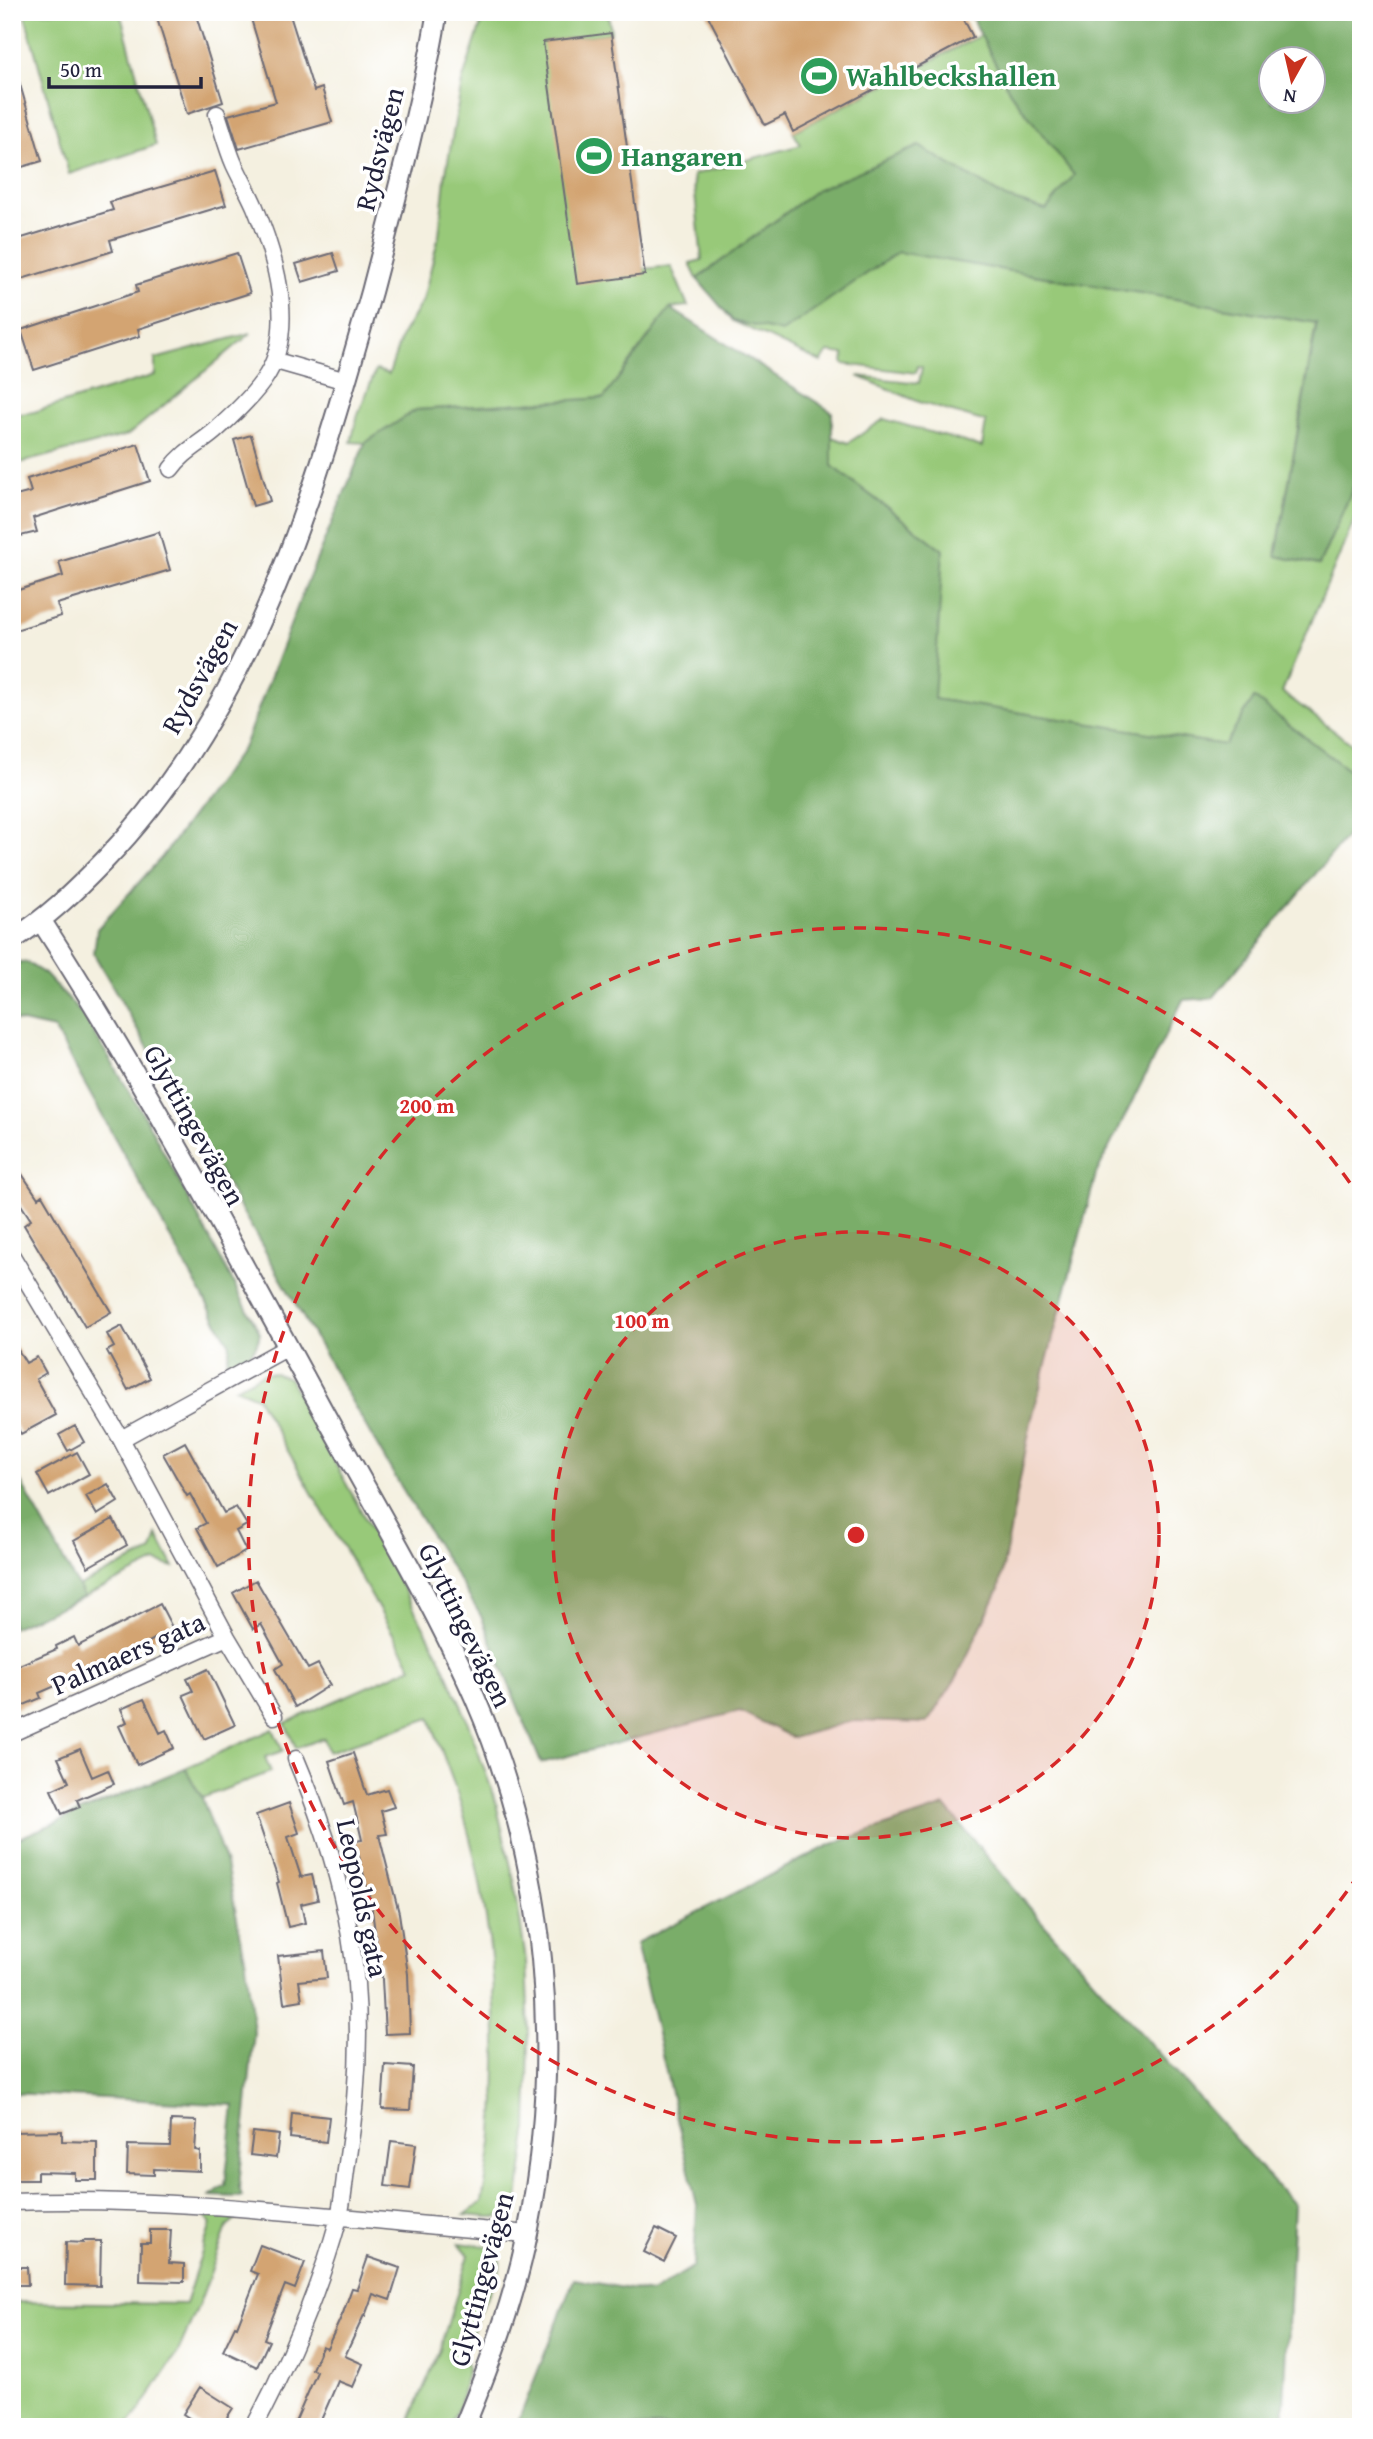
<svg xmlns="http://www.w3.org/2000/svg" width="1373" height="2439" viewBox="0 0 1373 2439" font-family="'Gentium Book Plus',serif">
<rect width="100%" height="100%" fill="#fff"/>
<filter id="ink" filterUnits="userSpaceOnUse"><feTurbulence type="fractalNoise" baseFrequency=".0143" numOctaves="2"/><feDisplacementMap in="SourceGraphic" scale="14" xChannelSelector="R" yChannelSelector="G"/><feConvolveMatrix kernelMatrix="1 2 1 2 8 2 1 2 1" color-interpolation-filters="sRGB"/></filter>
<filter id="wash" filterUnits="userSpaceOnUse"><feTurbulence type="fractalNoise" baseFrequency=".00686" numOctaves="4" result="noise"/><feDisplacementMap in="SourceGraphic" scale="28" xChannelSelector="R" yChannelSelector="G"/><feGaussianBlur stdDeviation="1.57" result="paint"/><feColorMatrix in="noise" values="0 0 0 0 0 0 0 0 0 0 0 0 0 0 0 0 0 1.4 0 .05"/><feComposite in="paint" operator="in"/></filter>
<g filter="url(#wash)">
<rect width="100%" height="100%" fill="#f4f0e0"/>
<path fill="#98c979" stroke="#5d765a" stroke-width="2" d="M24,12H120L156,145L69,174Z
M485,12H608L611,33L544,42L644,269L671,266L688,306L670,308L604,398L416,410L365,443L351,442L358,414L376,370L389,374L402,335L423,300L439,235L445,178L462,82Z
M981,35L1010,92L1074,175L1046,211L1006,198L919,146L818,189L697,279L690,263L702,260L693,175L801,145L793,132Z
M898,252L1316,323L1276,556L1319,565L1361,470V504L1282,692L1361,751V780L1254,699L1225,745L933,699L943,550L832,466V437L848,443L884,419L982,447L986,422L919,402L858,376L919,383L922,367L917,366L916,373L843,364L844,354L828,352L821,362L733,321L783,331Z
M251,333L128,435L12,465V415L34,412L155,375V359Z
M274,1373L289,1378L439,1655L464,1712L495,1799L514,1880L526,1961L529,2032L527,2134L517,2205C504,2223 485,2216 465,2215L482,2202C486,2179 491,2156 493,2133C502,2023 492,1905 459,1799C450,1772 439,1745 430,1718L328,1752L324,1738L296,1748L285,1723L412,1667L257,1397L235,1388L262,1374Z
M157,1535L174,1567L156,1562L84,1597L79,1586L152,1551Z
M273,1729L283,1751L265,1757L271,1772L202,1798L185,1768Z
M205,2214L238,2218L227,2227L199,2304L178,2352L142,2407L126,2427H12V2302L185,2304L211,2224Z
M459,2243L486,2246L494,2249L500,2262L499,2273L479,2312L464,2358L468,2368L459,2405L449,2427H407L439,2352L469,2255Z"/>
<path fill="#7aad69" stroke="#4e6852" stroke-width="2" fill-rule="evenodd" d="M969,12H1361V470L1319,565L1276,556L1317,323L898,252L782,332L733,321L697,279L818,189L919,146L1006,198L1046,210L1074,175L1010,92ZM1272,60H1314V102H1272Z
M670,308L832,412V466L943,550L934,699L1225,745L1254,698L1361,780V819L1213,998L1183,1000L1096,1174L1031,1422L999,1589L957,1677L927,1723L851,1721L793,1738L740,1711L541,1763L481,1616L394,1475L94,954L97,929L161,858L244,746L303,592L365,443L416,410L604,398Z
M26,962L45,974L83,1015L145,1117L260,1333C256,1355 244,1360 225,1370L230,1345L54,1029L12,1020V963Z
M12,1466L84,1597L12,1628Z
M185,1768L202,1798L226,1864L246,1963L254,2032L239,2187L242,2197L210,2196L225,2185L234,2105L12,2093V1841Z
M945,1806L1040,1920L1294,2205L1283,2427H516L574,2279L651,2293L694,2266L697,2205L636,1943L832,1844Z"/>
<g id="blocks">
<path fill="#d3a472" d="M155,12H195L223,102L187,114Z
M249,12H289L314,91L322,88L332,122L239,149L228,115L276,102Z
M706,12H960L973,37L793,132L785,115L765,125Z
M611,33L645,275L577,284L543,42Z
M12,74H17L42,161L12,170Z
M215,171L226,205L110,240L113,251L12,282V241L113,210L110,202Z
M237,253L250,293L138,329L140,336L34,370L21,330L138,292L136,285Z
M333,253L339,271L302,282L296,264Z
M251,435L270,501L253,506L234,440Z
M138,444L150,481L33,518L37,532L12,538V497L31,492L27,479Z
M159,532L170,570L57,604L61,616L12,631V592L63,576L59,562Z
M12,1159L38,1198L42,1195L111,1312L85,1327L24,1225L31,1220L12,1191Z
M122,1326L150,1378L128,1390L107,1351L114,1347L107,1334Z
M12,1340L26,1363L37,1357L46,1373L36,1379L56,1415L21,1434L12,1419Z
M75,1426L84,1442L68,1451L59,1435Z
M185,1442L224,1513L236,1507L247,1525L236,1531L246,1551L218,1567L197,1528L206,1523L190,1494L187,1496L163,1454Z
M77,1452L89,1474L49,1496L37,1474Z
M108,1484L118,1502L97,1515L86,1496Z
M113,1519L127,1545L88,1567L74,1541Z
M256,1580L308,1669L318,1664L330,1685L295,1707L275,1669L283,1664L261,1624L253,1629L233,1593Z
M160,1604L173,1629L112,1662L114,1667L72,1685L69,1680L39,1693L41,1698L12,1710V1668L57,1649L56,1646L74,1637L78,1646Z
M208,1669L235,1725L204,1739L183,1695L193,1691L187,1679Z
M144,1699L160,1733L166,1730L174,1748L137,1765L119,1726L127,1722L121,1709Z
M80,1749L92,1777L108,1770L114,1784L77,1800L80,1807L62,1814L51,1790L69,1782L58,1758Z
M353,1753L367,1795L387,1789L394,1807L381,1811L387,1834L379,1835L399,1913L408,1974L410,2033L385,2034L381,1961H379L371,1903L355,1841L362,1840L353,1802L344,1805L329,1761Z
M289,1803L299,1833L288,1837L301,1877L312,1875L318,1900L301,1904L305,1923L288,1927L277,1883L279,1882L256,1815Z
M324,1951L327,1978L299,1981L302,2000L284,2003L278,1956Z
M385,2065L413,2067L410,2110L382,2109Z
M292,2113L329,2117L326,2142L290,2138Z
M171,2120L197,2121L195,2150L200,2151V2171L154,2169V2175L127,2174L128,2145L170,2146Z
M62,2131V2141L97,2142V2180H75V2173L37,2172V2180H12V2132Z
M253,2132L279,2135L276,2158L250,2155Z
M391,2141L416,2144L410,2189L385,2186Z
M656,2228L676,2238L664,2262L644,2252Z
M150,2230H171L169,2263L184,2264V2282L140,2281L141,2243H150Z
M83,2241H101L100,2286L65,2285L66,2242L83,2243Z
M260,2245L305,2262L295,2289L285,2285L264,2339L269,2341L257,2367L223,2351L235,2326L237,2327L258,2274L250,2271Z
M368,2257L400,2268L390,2300L373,2294L365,2316L364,2315L345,2356L363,2364L353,2387L338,2381L318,2427H293L317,2372L312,2369L322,2346L327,2348L343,2313L352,2288L357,2289Z
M12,2267H27L28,2285H12Z
M200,2387L233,2408L221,2427H203L183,2414Z"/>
</g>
</g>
<g filter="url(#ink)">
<use href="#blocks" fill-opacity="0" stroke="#6c6a75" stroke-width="2"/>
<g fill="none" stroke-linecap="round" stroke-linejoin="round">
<defs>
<path id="minor" d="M276,361L346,381
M171,469C183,452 200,444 215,431C232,416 250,399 263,381C298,333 276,258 255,207C249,193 241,179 234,164C227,148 223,131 217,114
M12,1256L121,1439L227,1637L274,1716
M121,1439L288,1347
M12,1733L227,1637
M12,2202C183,2196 357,2220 528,2234
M254,2427C289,2361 318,2293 338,2221C343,2202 344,2182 347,2163C359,2088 363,2011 350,1936C340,1874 320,1816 296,1759"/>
<path id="tertiary" d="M42,922C141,1076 229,1238 317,1400C370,1498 431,1597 475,1698C547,1864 563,2054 528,2231C515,2298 490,2364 464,2427
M12,940C47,918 75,891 104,861C254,706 315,493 372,290C385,240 398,191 410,141C420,98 431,56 437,12"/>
</defs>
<use href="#minor" stroke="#6c6a75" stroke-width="19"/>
<use href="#tertiary" stroke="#6c6a75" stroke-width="23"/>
<use href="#minor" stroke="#fff" stroke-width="16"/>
<use href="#tertiary" stroke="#fff" stroke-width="19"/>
</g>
</g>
<circle cx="856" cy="1535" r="303" fill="#d62828" fill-opacity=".12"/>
<g fill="none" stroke="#d62828" stroke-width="3.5" stroke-dasharray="12 9">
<circle cx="856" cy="1535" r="303"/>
<path d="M1359 1874A607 607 0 1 1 1359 1196"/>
</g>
<defs>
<symbol id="stadium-disc" viewBox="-11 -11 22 22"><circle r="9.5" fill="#2e9e5b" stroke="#fff"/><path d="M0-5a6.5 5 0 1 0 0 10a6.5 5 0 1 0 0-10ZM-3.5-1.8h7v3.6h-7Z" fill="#fff"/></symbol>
</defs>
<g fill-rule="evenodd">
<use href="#stadium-disc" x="797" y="54" width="44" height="44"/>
<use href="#stadium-disc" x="572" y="134" width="44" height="44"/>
</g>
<g text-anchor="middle" stroke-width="7" stroke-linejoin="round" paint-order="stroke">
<g font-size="28" font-weight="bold" fill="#27864d" stroke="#fff" text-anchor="start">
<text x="846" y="86">Wahlbeckshallen</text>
<text x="621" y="166">Hangaren</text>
</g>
<g font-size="28" fill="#22223b" stroke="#fff">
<text transform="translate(379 149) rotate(-76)" y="10">Rydsvägen</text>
<text transform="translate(199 676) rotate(-61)" y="10">Rydsvägen</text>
<text transform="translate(195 1125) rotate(61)" y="10">Glyttingevägen</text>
<text transform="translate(466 1625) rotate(64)" y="10">Glyttingevägen</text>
<text transform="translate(128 1653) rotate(-24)" y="10">Palmaers gata</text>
<text transform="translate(363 1898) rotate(78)" y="10">Leopolds gata</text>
<text transform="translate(481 2279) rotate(-75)" y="10">Glyttingevägen</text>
</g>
</g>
<circle cx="856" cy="1535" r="10" fill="#d62828" stroke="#fff" stroke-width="3.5"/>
<g font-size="21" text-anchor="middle" font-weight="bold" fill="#d62828" stroke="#fff" stroke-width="7" stroke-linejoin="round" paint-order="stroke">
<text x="427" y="1113">200 m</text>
<text x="642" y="1328">100 m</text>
</g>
<rect width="1373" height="2439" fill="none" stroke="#fff" stroke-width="42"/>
<g transform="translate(1292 80) rotate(188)"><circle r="33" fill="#ffffff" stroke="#a7a7b1" stroke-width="2"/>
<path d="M0-5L12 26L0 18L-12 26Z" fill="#c8321e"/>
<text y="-10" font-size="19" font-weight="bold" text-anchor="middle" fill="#22223b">N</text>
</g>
<path d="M49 77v10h152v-10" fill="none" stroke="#22223b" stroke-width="3.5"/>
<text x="60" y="77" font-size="21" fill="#22223b" stroke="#ffffff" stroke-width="5" paint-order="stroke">50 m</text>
</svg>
